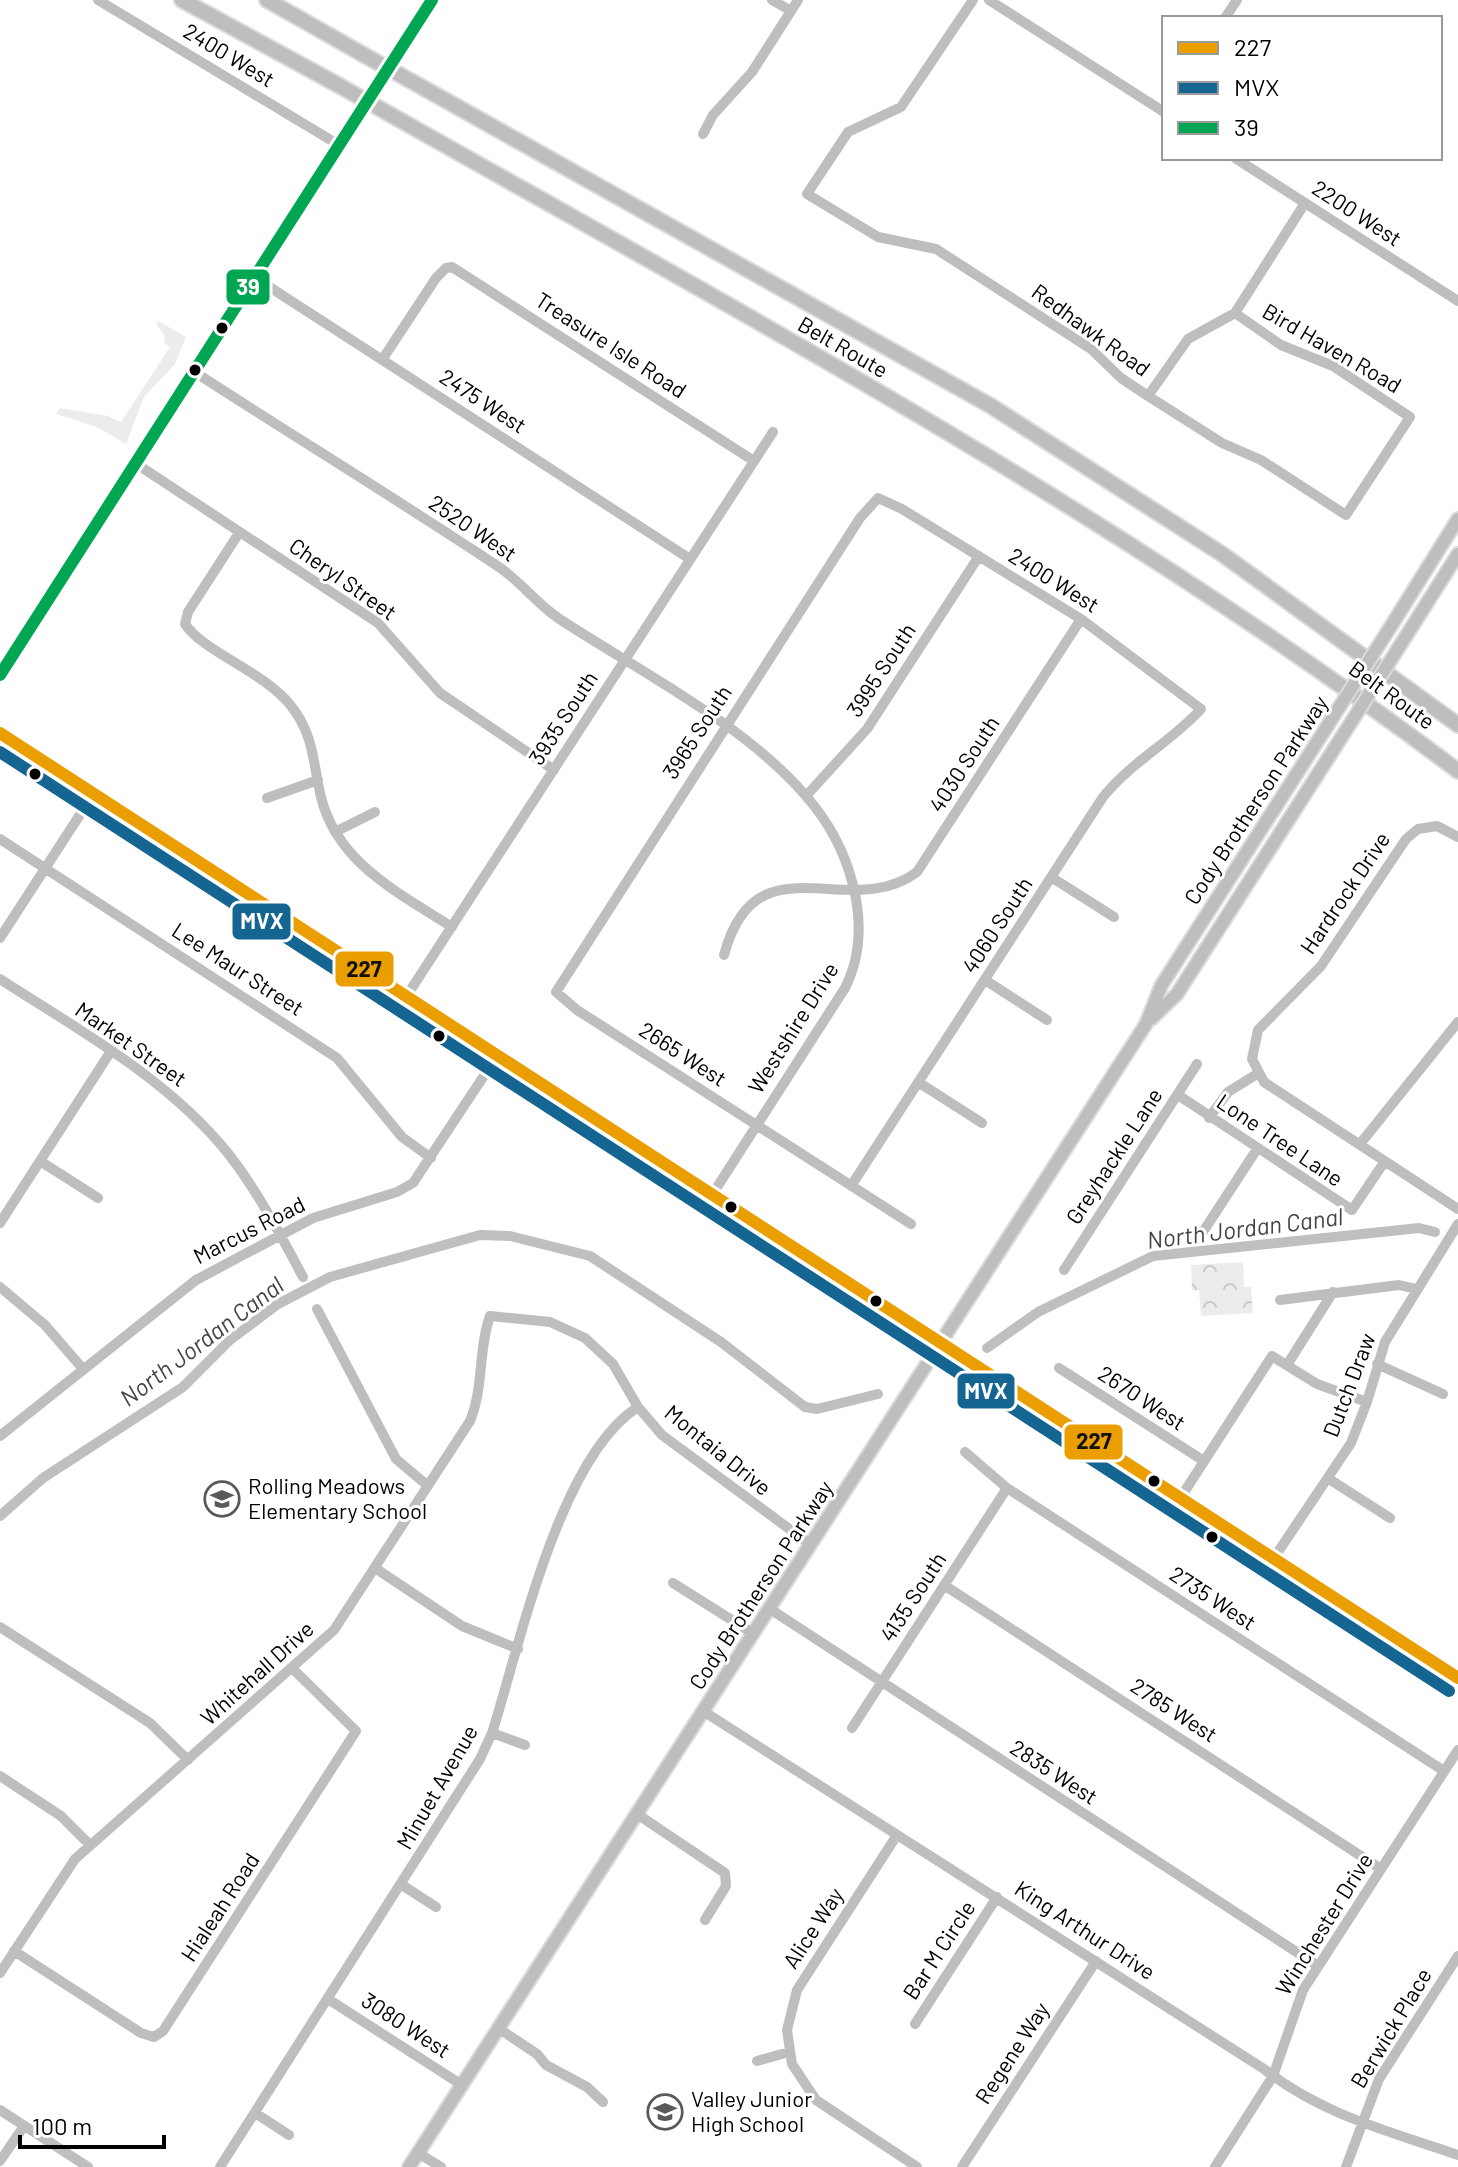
<svg xmlns="http://www.w3.org/2000/svg" width="1458" height="2167" viewBox="0 0 1458 2167" font-family="Barlow,sans-serif">
<defs>
<pattern id="forest-crowns" width="20" height="18" patternUnits="userSpaceOnUse" patternTransform="scale(2)"><rect width="20" height="18" fill="#ececec"/><path d="M2 6a3 3 0 1 1 6 0M12 15a3 3 0 1 1 6 0" fill="none" stroke="#c9c9c9"/></pattern>
</defs>
<rect width="100%" height="100%" fill="#fff"/>
<path fill="#ececec" d="M158,321L186,337L175,364L144,397L126,444L97,427L56,414L60,408L108,416L121,422L170,347L164,343L165,336L156,324Z"/>
<path fill="url(#forest-crowns)" d="M1243,1262L1244,1287H1251L1253,1313L1201,1316L1199,1290H1192L1191,1265Z"/>
<g fill="none" stroke-linecap="round" stroke-linejoin="round">
<path stroke="#bfbfbf" stroke-width="10" d="M987,1348L1038,1312L1153,1256L1419,1228L1435,1232
M0,1516L43,1478L183,1387L230,1340L278,1304L330,1277L480,1235L510,1236L590,1256L721,1342L805,1407L817,1409L878,1394"/>
<defs>
<path id="major" d="M1393,623L1458,519
M1408,633L1458,554
M0,733L1458,1678
M1151,1019L1177,994L1341,738
M409,2167L1146,1024L1161,986L1326,728"/>
<path id="highway" d="M182,0L340,86
M267,0L364,55
M420,86L991,406L1222,554L1458,725
M400,120C760,323 1127,521 1458,771"/>
</defs>
<use href="#major" stroke="#dbdbdb" stroke-width="16"/>
<use href="#highway" stroke="#dbdbdb" stroke-width="18"/>
<path stroke="#bebebe" stroke-width="10" d="M98,0L339,145
M772,0L791,11
M973,0L901,107L848,132L807,194L878,237L936,249L1091,349L1121,378L1148,396L1222,443L1261,460L1346,515L1410,417L1333,366L1281,345L1235,313
M989,0L1164,112
M1225,18L1237,0
M703,134L713,115L752,72L798,0
M1235,158L1458,301
M254,277L690,559
M382,360L436,278L446,268L452,267L754,461
M193,371C295,437 398,500 499,567C520,581 536,603 558,618C640,672 755,729 815,807C853,856 874,931 845,988L712,1195
M1148,396L1188,339L1235,313L1305,203
M135,463L378,623L440,693L554,770
M239,533L188,612L185,624C202,651 265,672 291,706C314,734 313,764 321,797C337,863 399,893 452,927
M0,675L432,0
M806,796L867,729L979,556
M267,798L318,780
M335,832L375,812
M1458,837L1437,826L1418,829L1406,839L1321,966L1258,1030L1252,1059L1264,1082L1458,1209
M0,839L337,1058L402,1137L431,1158
M1051,877L1114,917
M0,938L94,793
M724,955C756,836 849,923 917,872L1081,619
M0,979C80,1031 166,1077 227,1152C257,1190 280,1234 303,1277
M985,980L1047,1020
M406,997L773,432
M918,1082L982,1123
M1178,1095L1352,1210L1385,1161
M1209,1118L1228,1092L1257,1074
M1360,1144L1458,1022
M40,1161L98,1198
M851,1186L1103,797C1131,762 1171,742 1201,709L1081,619L902,509L878,498L860,518L556,992L577,1010L911,1224
M0,1223L111,1051
M1199,1238L1257,1149
M1064,1270L1197,1064
M0,1287L45,1325L83,1369
M1280,1300L1399,1285L1416,1289
M317,1309L396,1459L428,1486
M1377,1364L1443,1394
M1287,1365L1333,1292
M1059,1368L1204,1461
M0,1436L196,1280L313,1218L397,1192L413,1183L497,1056
M965,1452L1007,1488L1444,1771
M1329,1479L1390,1518
M1181,1497L1272,1356L1317,1384L1367,1402
M1274,1558L1351,1443L1367,1402L1385,1342L1458,1224
M375,1568L462,1626L518,1649
M673,1583L754,1634
M944,1585L1381,1869
M770,1609L1318,1966
M0,1627L150,1723L188,1760
M703,1711L1264,2069C1322,2115 1389,2131 1458,2155
M852,1728L1007,1488
M492,1733L525,1745
M0,1776L61,1816L90,1845
M637,1814L725,1873L726,1886L705,1920
M897,1835L797,1990L787,2030L792,2064L816,2100L917,2167
M402,1885L436,1907
M14,1951L141,2033L154,2037L163,2031L356,1731L293,1669
M0,1973L75,1859L334,1630L470,1421C484,1387 478,1350 490,1316L550,1322L585,1338L613,1364L638,1407L662,1435L811,1545
M328,1999L462,2085
M915,2024L997,1897
M498,2028L537,2054L546,2065L587,2087L603,2102
M757,2061L789,2052
M0,2110L88,2167
M255,2113L289,2135
M418,2153L441,2167
M0,2161L24,2126
M220,2167L480,1759L492,1733C520,1645 559,1457 638,1407
M962,2167L1096,1961
M1215,2167L1273,2076L1303,1990L1458,1750
M1346,2167L1379,2079L1458,1956"/>
<use href="#major" stroke="#bebebe" stroke-width="12"/>
<use href="#highway" stroke="#bebebe" stroke-width="14"/>
<defs>
<path id="major-bridge" d="M1326,728L1393,623
M1341,738L1408,633"/>
<path id="highway-bridge" d="M364,55L420,86
M340,86L400,120"/>
</defs>
<use href="#major-bridge" stroke="#dbdbdb" stroke-width="16" stroke-linecap="butt"/>
<use href="#highway-bridge" stroke="#dbdbdb" stroke-width="18" stroke-linecap="butt"/>
<use href="#major-bridge" stroke="#bebebe" stroke-width="12"/>
<use href="#highway-bridge" stroke="#bebebe" stroke-width="14"/>
<defs>
<path id="bus-1" d="M0,733L1458,1678"/>
<path id="bus-2" d="M0,752L1449,1691"/>
<path id="bus-3" d="M0,675L432,0"/>
</defs>
<use href="#bus-1" stroke="#fff" stroke-width="18"/>
<use href="#bus-2" stroke="#fff" stroke-width="18"/>
<use href="#bus-3" stroke="#fff" stroke-width="18"/>
<use href="#bus-1" stroke="#eb9e00" stroke-width="12"/>
<use href="#bus-2" stroke="#156593" stroke-width="12"/>
<use href="#bus-3" stroke="#00a651" stroke-width="12"/>
</g>
<defs>
<symbol id="school-ring" viewBox="-11 -11 22 22"><circle r="9.5" fill="#fff" stroke="#595959" stroke-width="1.5"/><path d="M0-5L7-2L0 1L-7-2ZM-4 1L0 2.5L4 1V4Q0 6-4 4Z" fill="#595959"/></symbol>
</defs>
<g fill-rule="evenodd">
<use href="#school-ring" x="202" y="1479" width="40" height="40"/>
<use href="#school-ring" x="645" y="2092" width="40" height="40"/>
</g>
<g fill="#000" stroke="#fff" stroke-width="3">
<circle cx="222" cy="328" r="7"/>
<circle cx="195" cy="370" r="7"/>
<circle cx="35" cy="774" r="7"/>
<circle cx="439" cy="1036" r="7"/>
<circle cx="731" cy="1207" r="7"/>
<circle cx="876" cy="1301" r="7"/>
<circle cx="1154" cy="1481" r="7"/>
<circle cx="1212" cy="1537" r="7"/>
</g>
<g text-anchor="middle" stroke-width="6" stroke-linejoin="round" paint-order="stroke">
<g font-size="22" fill="#000" stroke="#fff">
<text transform="translate(229 55) rotate(31)" y="8">2400 West</text>
<text transform="translate(1357 213) rotate(33)" y="8">2200 West</text>
<text transform="translate(1091 330) rotate(36)" y="8">Redhawk Road</text>
<text transform="translate(611 345) rotate(33)" y="8">Treasure Isle Road</text>
<text transform="translate(843 347) rotate(30)" y="8">Belt Route</text>
<text transform="translate(1332 348) rotate(30)" y="8">Bird Haven Road</text>
<text transform="translate(483 401) rotate(33)" y="8">2475 West</text>
<text transform="translate(473 528) rotate(34)" y="8">2520 West</text>
<text transform="translate(343 579) rotate(35)" y="8">Cheryl Street</text>
<text transform="translate(1054 580) rotate(32)" y="8">2400 West</text>
<text transform="translate(881 670) rotate(-57)" y="8">3995 South</text>
<text transform="translate(1392 695) rotate(36)" y="8">Belt Route</text>
<text transform="translate(563 718) rotate(-57)" y="8">3935 South</text>
<text transform="translate(697 732) rotate(-57)" y="8">3965 South</text>
<text transform="translate(964 764) rotate(-57)" y="8">4030 South</text>
<text transform="translate(1256 800) rotate(-57)" y="8">Cody Brotherson Parkway</text>
<text transform="translate(1345 893) rotate(-56)" y="8">Hardrock Drive</text>
<text transform="translate(997 925) rotate(-57)" y="8">4060 South</text>
<text transform="translate(238 969) rotate(33)" y="8">Lee Maur Street</text>
<text transform="translate(793 1028) rotate(-58)" y="8">Westshire Drive</text>
<text transform="translate(131 1044) rotate(35)" y="8">Market Street</text>
<text transform="translate(683 1054) rotate(33)" y="8">2665 West</text>
<text transform="translate(1280 1140) rotate(34)" y="8">Lone Tree Lane</text>
<text transform="translate(1114 1156) rotate(-57)" y="8">Greyhackle Lane</text>
<text transform="translate(249 1230) rotate(-27)" y="8">Marcus Road</text>
<text transform="translate(1349 1385) rotate(-69)" y="8">Dutch Draw</text>
<text transform="translate(1142 1398) rotate(33)" y="8">2670 West</text>
<text transform="translate(718 1450) rotate(39)" y="8">Montaia Drive</text>
<text transform="translate(761 1585) rotate(-57)" y="8">Cody Brotherson Parkway</text>
<text transform="translate(913 1597) rotate(-57)" y="8">4135 South</text>
<text transform="translate(1213 1598) rotate(33)" y="8">2735 West</text>
<text transform="translate(257 1673) rotate(-42)" y="8">Whitehall Drive</text>
<text transform="translate(1174 1710) rotate(33)" y="8">2785 West</text>
<text transform="translate(1054 1772) rotate(33)" y="8">2835 West</text>
<text transform="translate(437 1787) rotate(-60)" y="8">Minuet Avenue</text>
<text transform="translate(220 1907) rotate(-57)" y="8">Hialeah Road</text>
<text transform="translate(1324 1924) rotate(-58)" y="8">Winchester Drive</text>
<text transform="translate(813 1928) rotate(-57)" y="8">Alice Way</text>
<text transform="translate(1085 1930) rotate(33)" y="8">King Arthur Drive</text>
<text transform="translate(939 1950) rotate(-57)" y="8">Bar M Circle</text>
<text transform="translate(406 2025) rotate(33)" y="8">3080 West</text>
<text transform="translate(1391 2028) rotate(-59)" y="8">Berwick Place</text>
<text transform="translate(1012 2053) rotate(-57)" y="8">Regene Way</text>
</g>
<g font-size="22" fill="#000" stroke="#fff" text-anchor="start">
<text x="248" y="1494">Rolling Meadows<tspan x="248" dy="25">Elementary School</tspan></text>
<text x="691" y="2107">Valley Junior<tspan x="691" dy="25">High School</tspan></text>
</g>
<g font-size="24" font-style="italic" fill="#444" stroke="#fff">
<text transform="translate(1245 1229) rotate(-7)" y="8">North Jordan Canal</text>
<text transform="translate(202 1342) rotate(-37)" y="8">North Jordan Canal</text>
</g>
</g>
<g stroke="#fff" stroke-width="3">
<rect x="225" y="268" width="46" height="38" rx="8" fill="#00a651"/>
<rect x="231" y="902" width="61" height="39" rx="8" fill="#156593"/>
<rect x="334" y="950" width="61" height="38" rx="8" fill="#eb9e00"/>
<rect x="956" y="1372" width="60" height="38" rx="8" fill="#156593"/>
<rect x="1063" y="1423" width="61" height="38" rx="8" fill="#eb9e00"/>
</g>
<g font-size="22" text-anchor="middle" font-weight="bold" fill="#fff">
<text x="248" y="295">39</text>
<text x="262" y="929">MVX</text>
<text x="986" y="1399">MVX</text>
</g>
<g font-size="22" text-anchor="middle" font-weight="bold" fill="#111">
<text x="364" y="977">227</text>
<text x="1094" y="1449">227</text>
</g>
<rect x="1162" y="16" width="280" height="144" fill="#ffffff" stroke="#999999" stroke-width="2"/>
<rect x="1178" y="42" width="40" height="12" fill="#eb9e00" stroke="#999999" stroke-width="2"/>
<text x="1234" y="56" font-size="24" fill="#000000">227</text>
<rect x="1178" y="82" width="40" height="12" fill="#156593" stroke="#999999" stroke-width="2"/>
<text x="1234" y="96" font-size="24" fill="#000000">MVX</text>
<rect x="1178" y="122" width="40" height="12" fill="#00a651" stroke="#999999" stroke-width="2"/>
<text x="1234" y="136" font-size="24" fill="#000000">39</text>
<path d="M20 2135v12h144v-12" fill="none" stroke="#000000" stroke-width="4"/>
<text x="32" y="2135" font-size="24" fill="#000000" stroke="#ffffff" stroke-width="6" paint-order="stroke">100 m</text>
</svg>
